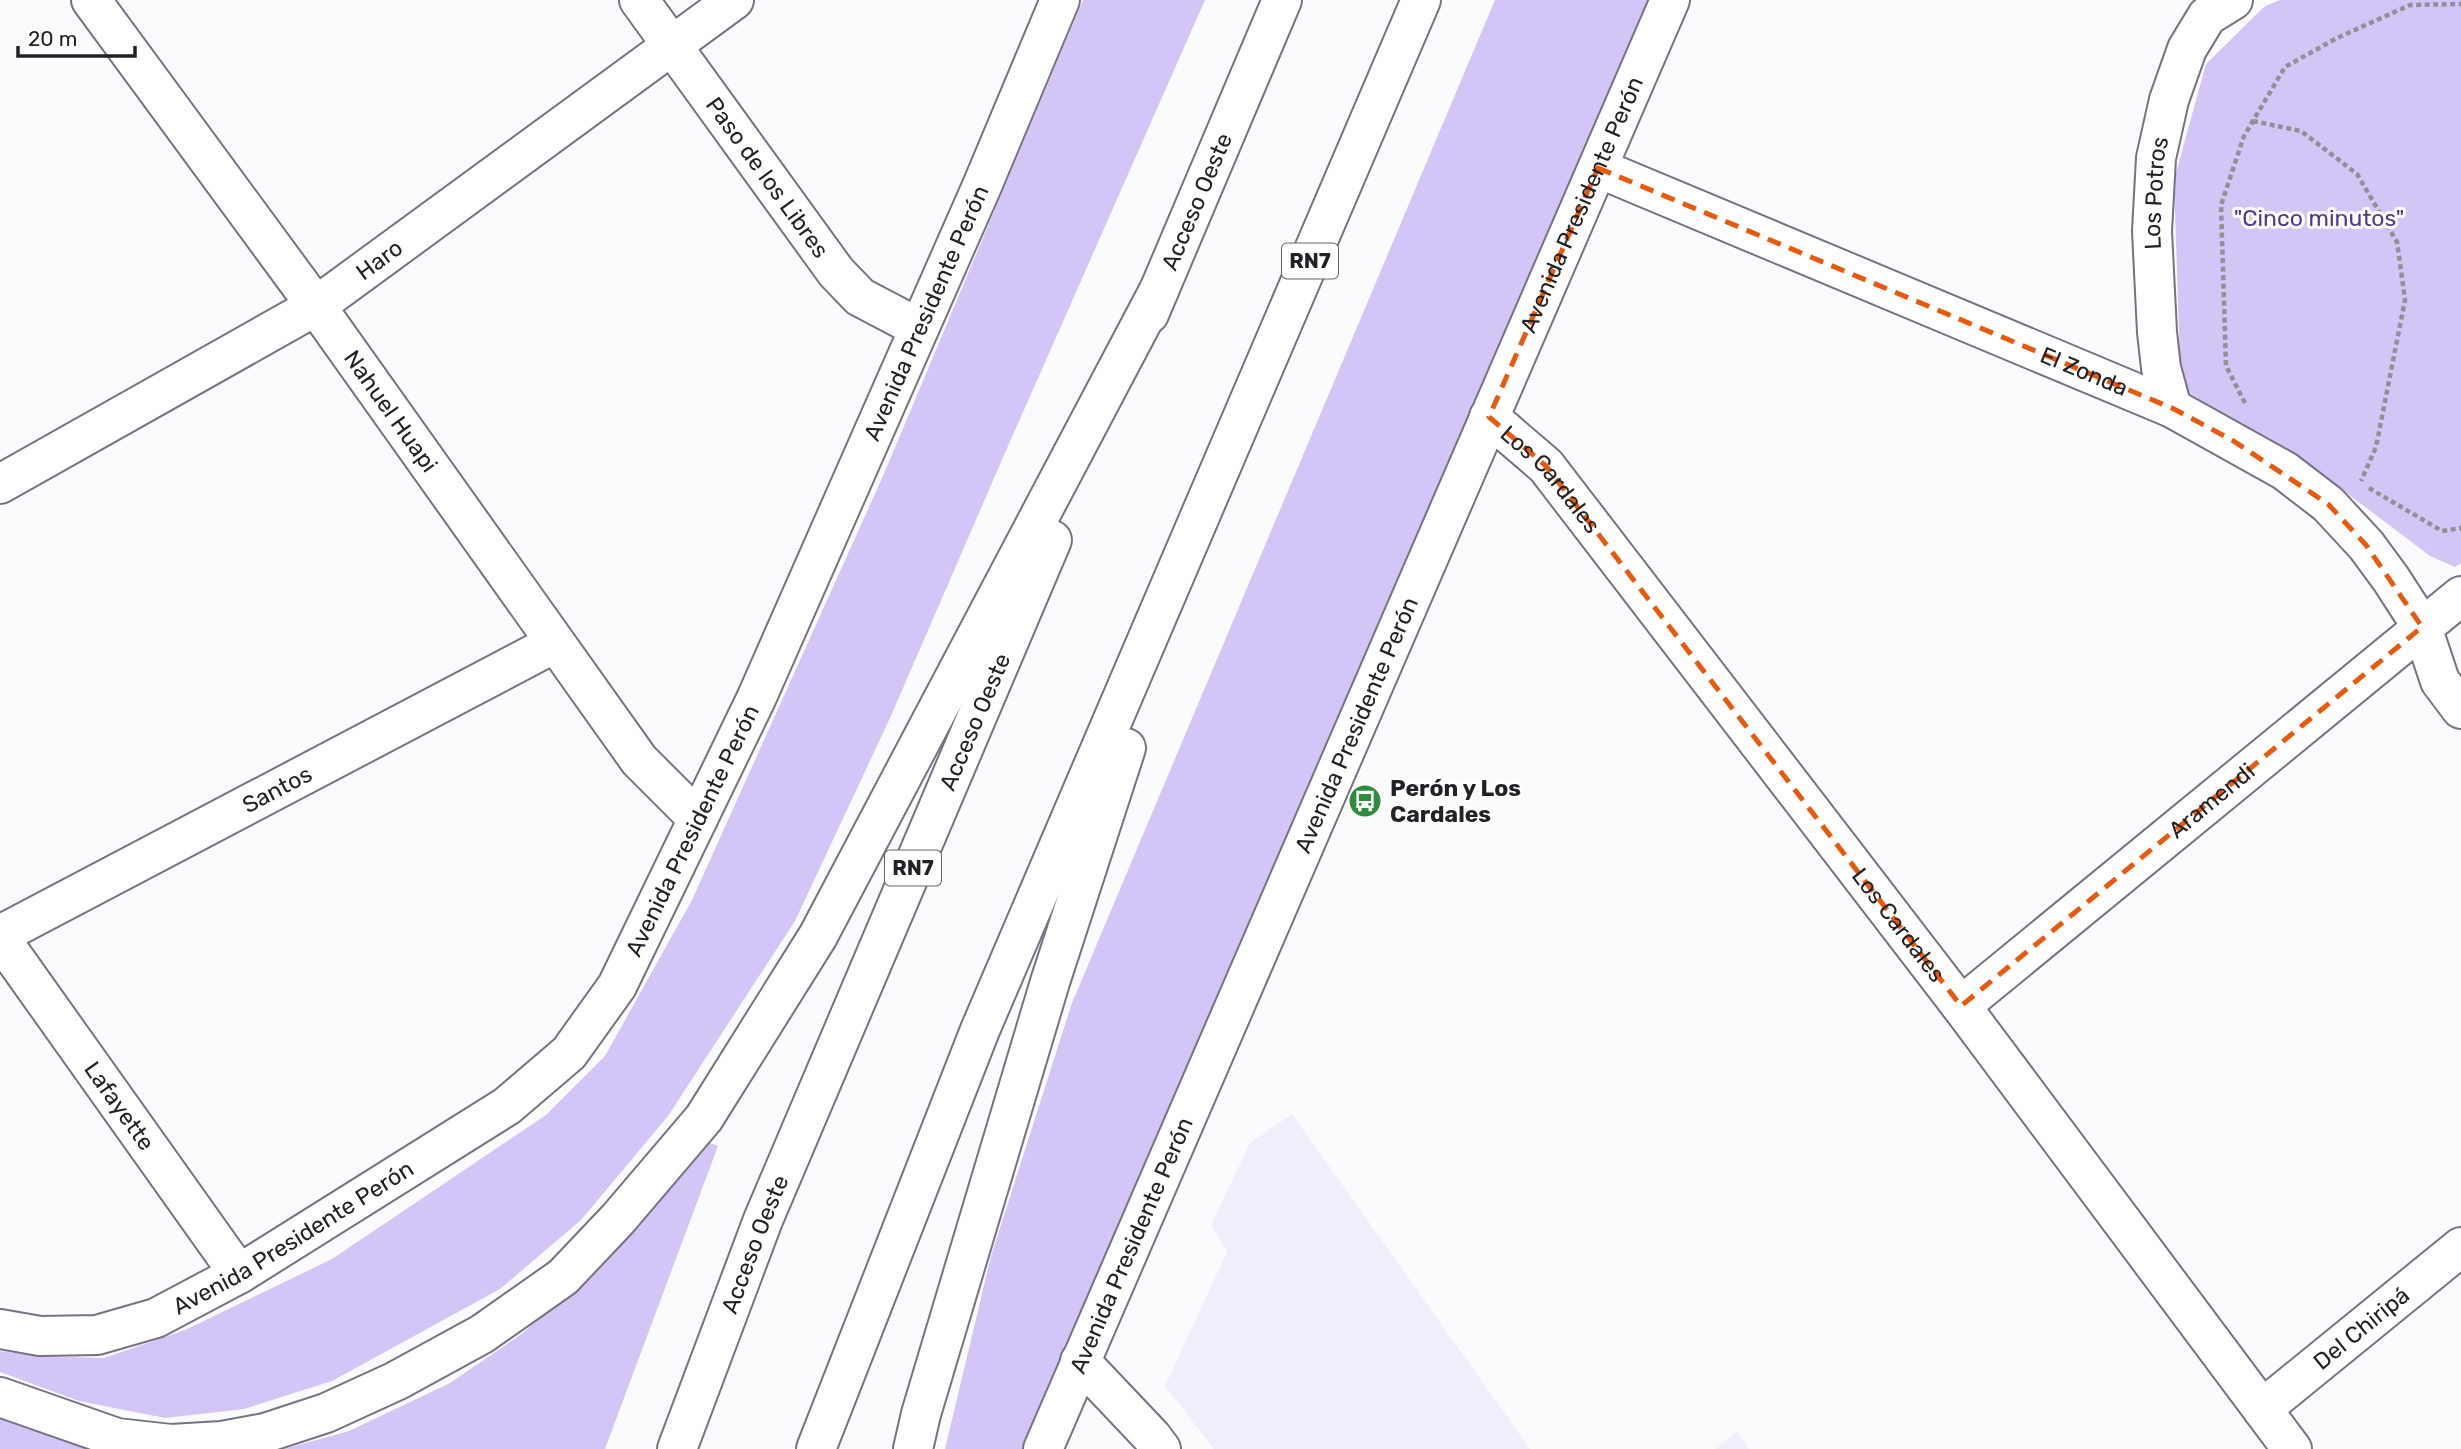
<svg xmlns="http://www.w3.org/2000/svg" width="2461" height="1449" viewBox="0 0 2461 1449" font-family="Rubik,sans-serif">
<rect width="100%" height="100%" fill="#fbfafd"/>
<path fill="#f1eefc" d="M1292,1114L1530,1449H1214L1165,1386L1227,1252L1211,1225L1250,1143Z
M1737,1431L1749,1449H1715Z"/>
<path fill="#d4c5f7" d="M1083,0H1205L1008,446L890,718L795,921L668,1116L581,1220L500,1289L332,1381L244,1409L165,1418L79,1401L0,1372V1351L39,1356L104,1358L185,1330L332,1259L546,1115L605,1056L692,900L883,476Z
M1495,0H1651L1024,1449H945L991,1256L1072,1003Z
M2280,0H2461V563L2455,567L2430,556L2328,479L2186,391L2180,363L2174,180L2206,64L2265,6Z
M708,1142L718,1146L605,1449H284L349,1431L450,1383L523,1333L596,1264Z
M0,1414L93,1449H0Z"/>
<g fill="none" stroke-linecap="round" stroke-linejoin="round">
<defs>
<g id="street">
<path id="s1" d="M91,0L316,306L639,760L698,819"/>
<path id="s2" d="M639,0L836,272L860,297L919,328"/>
<path id="s3" d="M1598,168L2172,408L2285,471L2328,504L2366,545L2391,579L2422,627L2440,681L2461,709"/>
<path id="s4" d="M2172,408L2161,368L2157,332L2152,231L2156,158L2169,100L2187,49L2207,16L2233,0"/>
<path id="s5" d="M1489,417L1546,466L1961,1006L2292,1449"/>
<path id="s6" d="M0,484L316,306L734,0"/>
<path id="s7" d="M0,935L555,643"/>
<path id="s8" d="M0,938L239,1274"/>
<path id="s9" d="M1961,1006L2461,596"/>
<path d="M1080,1361L1152,1437L1161,1449"/>
<path id="s10" d="M2262,1409L2461,1247"/>
</g>
<g id="secondary">
<path id="s11" d="M0,1329L40,1336L97,1335L156,1318L239,1274L507,1106L569,1053L617,986L756,699L982,186L1060,0"/>
<path id="s12" d="M1043,1449L1670,0"/>
</g>
<g id="highway">
<path id="s13" d="M1149,314L1282,0"/>
<path d="M0,1397L117,1438L171,1444L222,1441L265,1433L326,1413L396,1381L482,1334L563,1277L618,1219L704,1118L818,936L1159,290"/>
<path id="s14" d="M677,1449L763,1220L1052,540"/>
<path d="M816,1449L980,1030L1421,0"/>
<path d="M913,1449L921,1414L1050,982L1126,748"/>
</g>
</defs>
<use href="#street" stroke="#767280" stroke-width="42"/>
<use href="#secondary" stroke="#767280" stroke-width="42"/>
<use href="#highway" stroke="#767280" stroke-width="42"/>
<path stroke="#919094" stroke-width="4.5" stroke-dasharray="5 3.5" stroke-linecap="butt" d="M2253,121L2301,131L2357,174L2397,242L2405,300L2376,447L2361,481
M2245,403L2226,366L2221,205L2244,136L2285,67L2337,38L2410,5L2461,4
M2369,488L2442,531L2461,528"/>
<use href="#street" stroke="#fff" stroke-width="38"/>
<use href="#secondary" stroke="#fff" stroke-width="38"/>
<use href="#highway" stroke="#fff" stroke-width="38"/>
</g>
<path fill="none" stroke="#e8590c" stroke-width="5" stroke-dasharray="14 9" stroke-linejoin="round" d="M1598,168L2172,408L2232,440L2328,504L2366,545L2422,627L1961,1006L1546,466L1489,417Z"/>
<defs>
<symbol id="bus-disc" viewBox="-11 -11 22 22"><circle r="9.5" fill="#308c3d" stroke="#fff"/><path d="M-5-6H5V4H4V6H2V4H-2V6H-4V4H-5ZM-3.5-4V0h7V-4ZM-3.5 1.2v1.5H-2V1.2ZM2 1.2v1.5H3.5V1.2Z" fill="#fff"/></symbol>
</defs>
<g fill-rule="evenodd">
<use href="#bus-disc" x="1346" y="782" width="38" height="38"/>
</g>
<g text-anchor="middle" stroke-width="6" stroke-linejoin="round" paint-order="stroke">
<g fill="#fff" stroke="#646467" stroke-width="2">
<rect x="1282" y="243.5" width="56" height="35" rx="5"/>
<rect x="885" y="850.5" width="56" height="35" rx="5"/>
</g>
<g font-size="21" font-weight="bold" fill="#222126">
<text x="1310" y="268">RN7</text>
<text x="913" y="875">RN7</text>
</g>
<g font-size="23" fill="#222126" stroke="#fff">
<text dy="8" stroke="none"><textPath href="#s2" startOffset="219">Paso de los Libres</textPath></text>
<text dy="8" stroke="none"><textPath href="#s4" startOffset="217">Los Potros</textPath></text>
<text dy="8" stroke="none"><textPath href="#s13" startOffset="122">Acceso Oeste</textPath></text>
<text dy="8" stroke="none"><textPath href="#s12" startOffset="1356">Avenida Presidente Perón</textPath></text>
<text dy="8" stroke="none"><textPath href="#s6" startOffset="441">Haro</textPath></text>
<text dy="8" stroke="none"><textPath href="#s11" startOffset="1474">Avenida Presidente Perón</textPath></text>
<text dy="8" stroke="none"><textPath href="#s3" startOffset="527">El Zonda</textPath></text>
<text dy="8" stroke="none"><textPath href="#s1" startOffset="509">Nahuel Huapi</textPath></text>
<text dy="8" stroke="none"><textPath href="#s5" startOffset="88">Los Cardales</textPath></text>
<text dy="8" stroke="none"><textPath href="#s14" startOffset="786">Acceso Oeste</textPath></text>
<text dy="8" stroke="none"><textPath href="#s12" startOffset="789">Avenida Presidente Perón</textPath></text>
<text dy="8" stroke="none"><textPath href="#s7" startOffset="313">Santos</textPath></text>
<text dy="8" stroke="none"><textPath href="#s9" startOffset="324">Aramendi</textPath></text>
<text dy="8" stroke="none"><textPath href="#s11" startOffset="906">Avenida Presidente Perón</textPath></text>
<text dy="8" stroke="none"><textPath href="#s5" startOffset="654">Los Cardales</textPath></text>
<text dy="8" stroke="none"><textPath href="#s8" startOffset="206">Lafayette</textPath></text>
<text dy="8" stroke="none"><textPath href="#s11" startOffset="318">Avenida Presidente Perón</textPath></text>
<text dy="8" stroke="none"><textPath href="#s14" startOffset="219">Acceso Oeste</textPath></text>
<text dy="8" stroke="none"><textPath href="#s12" startOffset="222">Avenida Presidente Perón</textPath></text>
<text dy="8" stroke="none"><textPath href="#s10" startOffset="128">Del Chiripá</textPath></text>
</g>
<g font-size="23" fill="#533684" stroke="#fff">
<text x="2319" y="226">"Cinco minutos"</text>
</g>
<g font-size="23" font-weight="bold" fill="#222126" stroke="#fff" text-anchor="start">
<text x="1390" y="796">Perón y Los<tspan x="1390" dy="26">Cardales</tspan></text>
</g>
</g>
<path d="M18 46v10h117v-10" fill="none" stroke="#222126" stroke-width="3.5"/>
<text x="28" y="46" font-size="21" fill="#222126" stroke="#ffffff" stroke-width="5" paint-order="stroke">20 m</text>
</svg>
